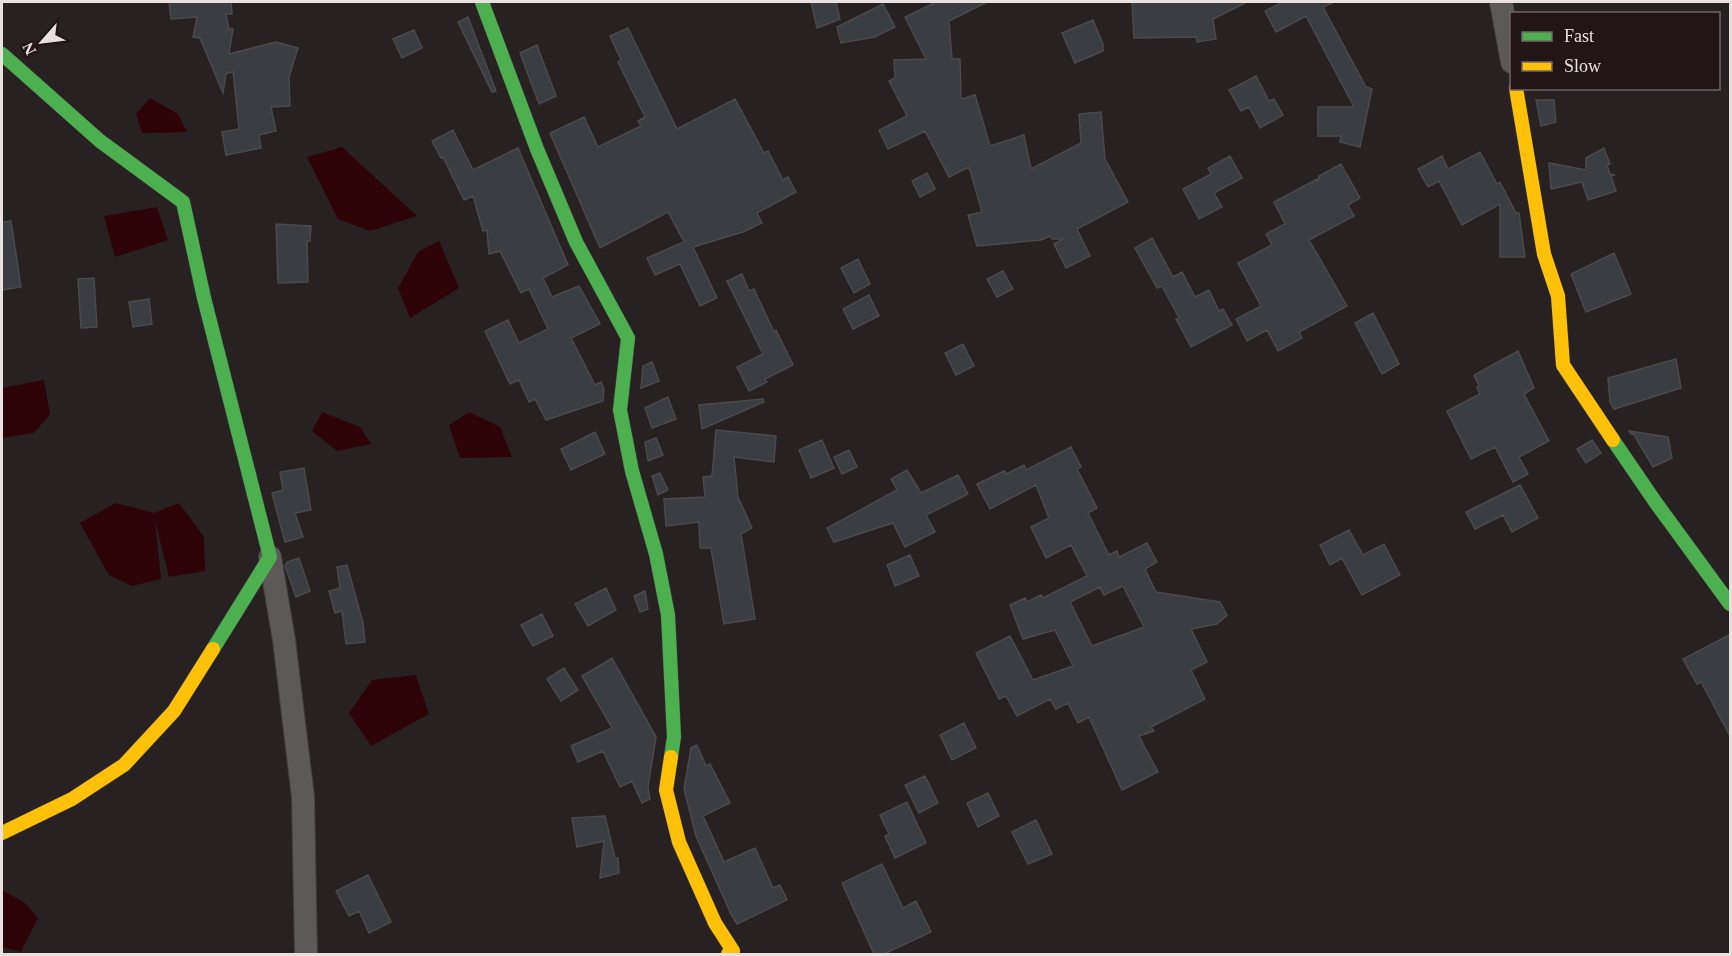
<svg xmlns="http://www.w3.org/2000/svg" width="1732" height="956" viewBox="0 0 1732 956" font-family="'Times New Roman',serif">
<rect width="100%" height="100%" fill="#282121"/>
<path fill="#2e0308" d="M150,98L178,114L187,132L142,133L136,114Z
M342,147L417,216L370,231L338,219L307,157Z
M157,207L168,240L115,257L104,216Z
M439,241L459,288L410,318L398,288L418,252Z
M44,380L50,414L34,433L2,438V388Z
M322,412L360,427L371,444L337,451L312,431Z
M469,412L500,427L512,457L460,458L449,425Z
M116,503L154,513L179,503L204,537L205,571L169,577L155,520L161,579L132,586L109,575L80,523Z
M416,675L429,714L371,746L349,713L372,680Z
M2,890L25,903L38,918L21,952L2,947Z"/>
<path fill="#3a3d42" stroke="#4a494b" stroke-width="1.5" fill-rule="evenodd" d="M169,2H231L232,14H226L229,29H233L229,54L276,42L298,48L289,77L290,106L271,107L276,131L259,135L261,148L226,155L222,132L239,129L233,71L226,74L223,93L200,38L193,37L197,17L171,19Z
M811,2H836L840,19L817,28Z
M936,2H987L949,21L952,59H960L961,99L975,95L990,146L1024,135L1031,169L1081,143L1079,114L1101,112L1105,159L1128,202L1077,229L1090,256L1066,268L1054,244L1063,239H1052L1050,236L1041,240L977,246L968,215L982,212L969,167L949,177L925,131L888,149L879,130L907,116L889,81L895,78L894,60L926,59L905,17Z
M1132,2H1247L1213,19L1216,39L1197,42L1196,37L1134,38Z
M1283,2H1334L1323,7L1366,87L1372,89L1360,147L1340,142L1341,136H1318V107H1354L1306,16L1276,32L1265,11Z
M883,4L895,27L875,37L841,43L837,27Z
M468,17L496,91L492,92L458,22Z
M1093,20L1103,44V51L1075,63L1062,33Z
M628,28L677,129L735,99L764,153L768,151L783,180L788,177L796,192L757,213L762,223L743,232L693,247L717,298L700,306L680,264L655,275L647,258L684,242L668,212L600,248L550,133L584,117L598,147L641,126L638,121L645,117L618,62L621,60L610,36Z
M414,30L422,48L402,58L393,39Z
M537,45L556,96L539,104L520,53Z
M1256,76L1269,101L1274,99L1283,115L1260,128L1249,107L1241,111L1229,90Z
M1536,100H1554L1556,122L1541,126Z
M453,130L473,170L518,148L568,265L543,278L552,297L579,286L600,324L571,338L595,385L601,382L604,389L603,401L546,420L535,399L529,402L519,380L510,384L485,331L508,320L519,343L548,329L529,289L521,293L500,251L489,254L487,230L483,231L473,196L464,200L443,157L441,158L432,141Z
M1604,148L1610,164L1607,165L1610,174L1615,175L1611,176L1616,191L1588,200L1582,182L1551,189L1549,163L1586,170V158Z
M1480,152L1497,184L1500,182L1516,213H1519L1525,257H1500V204L1462,225L1439,181L1428,187L1418,169L1442,156L1448,169Z
M1230,156L1242,178L1214,193L1222,207L1199,219L1183,189L1211,174L1208,168Z
M1341,164L1360,198L1348,205L1354,216L1309,240L1347,306L1299,332L1302,338L1278,351L1267,330L1247,341L1236,319L1261,306L1238,263L1272,245L1266,234L1285,224L1274,202L1317,179L1318,182L1319,176Z
M927,173L935,189L920,197L912,181Z
M11,221L21,287L2,290V222Z
M276,224L311,226L310,241H307L308,282L278,283Z
M1152,238L1173,277L1182,272L1195,297L1209,290L1219,311L1223,309L1232,325L1191,347L1176,319L1179,318L1162,286L1157,288L1135,248Z
M1614,253L1631,294L1586,312L1571,274Z
M858,259L870,284L854,293L841,268Z
M1003,271L1013,289L997,297L987,279Z
M742,274L749,291L754,289L774,332L776,330L793,365L765,379L767,382L749,391L737,367L763,354L727,281Z
M94,278L97,327L81,328L78,279Z
M869,295L879,316L853,329L843,309Z
M149,299L152,324L133,327L129,302Z
M1373,313L1399,364L1382,374L1355,323Z
M963,344L974,366L956,375L945,353Z
M1518,351L1534,388L1524,394L1549,441L1519,457L1528,474L1513,482L1495,447L1471,459L1447,411L1480,394L1477,387L1479,386L1474,375Z
M1676,359L1681,388L1614,409L1610,402L1608,378Z
M652,362L659,381L641,388L643,366Z
M668,397L676,419L652,428L645,408Z
M763,399L764,402L702,429L699,405Z
M716,430L776,436L774,462L734,457L738,497L752,528L741,534L755,619L724,624L711,548H700L699,522L666,526L664,499L705,497L703,477L712,476Z
M1629,431L1668,437L1672,458L1653,467L1633,433L1631,434Z
M595,432L605,454L571,470L561,449Z
M656,438L663,455L648,461L645,442Z
M822,440L834,468L811,478L799,450Z
M1592,440L1601,453L1586,463L1577,449Z
M1071,447L1081,467L1077,469L1097,508L1088,513L1109,555L1117,551L1119,557L1147,543L1157,562L1145,569L1156,592L1220,602L1227,615L1217,624L1191,629L1207,662L1191,670L1205,699L1151,727L1154,731L1139,736L1158,772L1122,790L1089,717L1078,723L1068,703L1056,709L1050,699L1017,716L1006,696L999,699L976,653L1010,636L1033,680L1073,666L1055,630L1023,639L1010,605L1025,598L1027,602L1041,595L1043,598L1087,576L1071,545L1046,558L1031,527L1049,518L1036,485L990,509L977,484L1004,471L1006,474L1024,465L1026,470ZM1123,586L1144,627L1092,646L1070,602L1100,587L1104,595Z
M849,450L857,467L842,474L834,457Z
M304,468L311,510L295,513L303,537L285,542L272,493L283,490L280,472Z
M907,470L921,493L958,475L968,494L926,515L935,532L905,547L893,523L834,542L827,528L897,490L891,479Z
M660,473L668,490L658,495L652,476Z
M1520,485L1538,518L1512,532L1503,515L1475,529L1466,512Z
M1349,530L1363,555L1384,544L1400,575L1362,595L1342,558L1330,565L1320,545Z
M910,555L919,576L895,586L887,565Z
M299,558L310,591L296,597L285,566L287,562Z
M347,565L363,623L365,642L346,644L342,611L335,613L329,591L340,588L337,567Z
M606,588L616,610L588,626L575,604Z
M645,591L648,609L640,612L634,596Z
M542,614L553,636L533,646L521,625Z
M1731,634V738L1701,682L1697,684L1683,659Z
M612,658L656,737L648,787L650,799L642,803L632,781L620,787L603,751L578,762L571,746L612,728L582,676Z
M564,668L578,690L561,701L547,679Z
M964,723L976,748L952,760L940,735Z
M697,745L706,766L710,764L730,803L703,816L724,862L755,848L773,888L780,885L787,900L737,924L731,914L696,836L684,789L691,748Z
M925,776L938,803L919,813L905,785Z
M988,793L999,816L978,827L967,803Z
M907,802L926,843L895,858L885,836L889,834L880,815Z
M605,816L615,858H618L619,873L600,878L604,841L577,847L572,818Z
M1036,820L1052,854L1028,864L1012,832Z
M882,864L903,908L916,901L931,932L884,954H874L842,883Z
M368,875L391,922L369,933L359,911L349,916L336,891Z"/>
<g fill="none" stroke-linecap="round" stroke-linejoin="round">
<defs>
<path id="street" d="M1501,2L1512,62
M270,557L284,640L303,797L306,954"/>
<path id="fast" d="M482,2L537,149L576,242L628,338L620,410L632,471L656,554L668,615L674,737L671,757
M2,54L100,141L183,202L204,298L270,557L213,649
M1613,440L1656,503L1730,604"/>
<path id="slow" d="M1516,88L1544,254L1558,296L1563,365L1613,440
M671,757L666,790L679,842L715,923L733,951L728,954
M2,833L72,799L124,765L174,711L213,649"/>
</defs>
<use href="#street" stroke="#433e3e" stroke-width="24"/>
<use href="#fast" stroke="#433e3e" stroke-width="15"/>
<use href="#slow" stroke="#433e3e" stroke-width="15"/>
<use href="#street" stroke="#5e5959" stroke-width="22"/>
<use href="#fast" stroke="#4caf50" stroke-width="14"/>
<use href="#slow" stroke="#ffc107" stroke-width="14"/>
</g>
<rect width="1732" height="956" fill="none" stroke="#e9e0e0" stroke-width="6"/>
<rect x="1510" y="12" width="210" height="78" fill="#211515" stroke="#716666" stroke-width="1.5"/>
<rect x="1522" y="32" width="30" height="9" fill="#4caf50" stroke="#716666" stroke-width="1.5"/>
<text x="1564" y="42" font-size="18" fill="#e9e0e0">Fast</text>
<rect x="1522" y="62" width="30" height="9" fill="#ffc107" stroke="#716666" stroke-width="1.5"/>
<text x="1564" y="72" font-size="18" fill="#e9e0e0">Slow</text>
<g transform="translate(42 42) rotate(242)" stroke="#211515" stroke-width="4.5" paint-order="stroke">
<path d="M0-4.5L10 22L0 15L-10 22Z" fill="#e9e0e0"/>
<text y="-9" font-size="16" font-weight="bold" text-anchor="middle" fill="#e9e0e0">N</text>
</g>
</svg>
